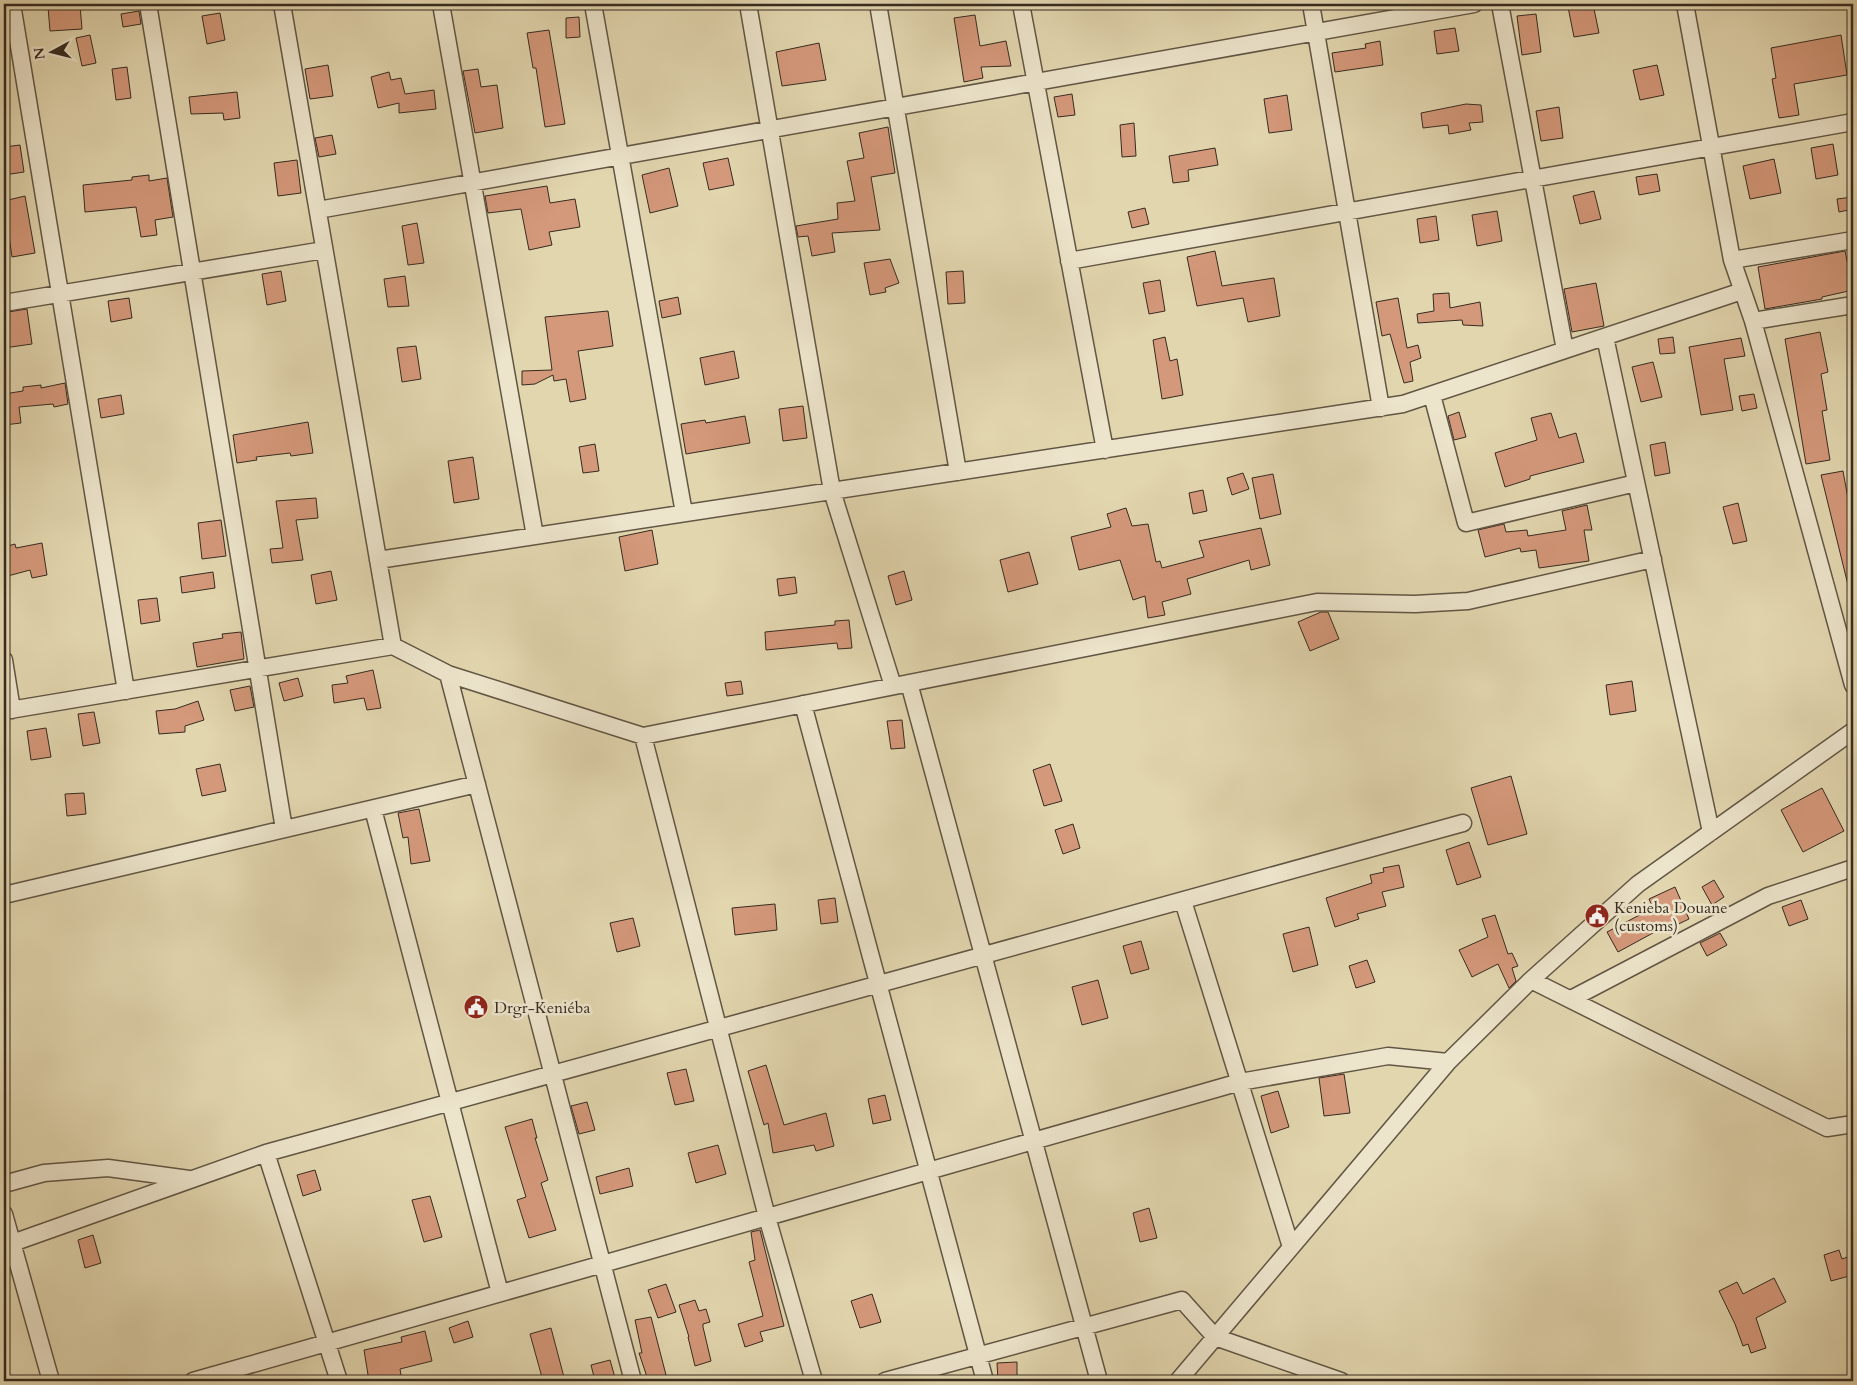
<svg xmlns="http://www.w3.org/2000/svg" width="1857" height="1385" viewBox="0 0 1857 1385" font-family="Cardo,serif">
<rect width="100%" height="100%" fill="#e2d6af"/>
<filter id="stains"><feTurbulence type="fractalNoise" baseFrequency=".004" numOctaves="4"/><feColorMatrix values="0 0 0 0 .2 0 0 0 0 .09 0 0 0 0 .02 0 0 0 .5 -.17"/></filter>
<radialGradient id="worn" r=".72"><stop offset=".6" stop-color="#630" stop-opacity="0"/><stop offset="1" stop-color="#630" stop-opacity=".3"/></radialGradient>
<path fill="#d4987a" stroke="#362b20" d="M1586,4H1593L1599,33L1574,37L1568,7Z
M80,5L82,29L50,31L48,7Z
M139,11L141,24L123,27L121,14Z
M220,13L225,40L207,44L202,16Z
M1536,14L1541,52L1522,55L1517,16Z
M975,15L980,46L1006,41L1011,66L981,67L983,78L964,82L954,18Z
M579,17L580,37L566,38V18Z
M1455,28L1459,51L1437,54L1434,31Z
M549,30L565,124L545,127L536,68H533L527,33Z
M90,35L96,63L82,66L76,38Z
M1841,35L1847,75L1794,84L1799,115L1779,118L1772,79L1776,78L1771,48Z
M1380,41L1383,65L1335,72L1332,53L1366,48L1365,44Z
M819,43L826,80L782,86L776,52Z
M328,65L333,96L310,99L305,69Z
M1657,65L1664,95L1640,100L1633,70Z
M127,67L131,98L116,100L112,69Z
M478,69L481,87L497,85L503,128L475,133L463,71Z
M389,72L391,80L401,78L405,94L434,90L436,109L399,113V103L378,108L371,77Z
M237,92L240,118L224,120L223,113L191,114L189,97Z
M1072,94L1075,115L1058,117L1054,97Z
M1287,95L1292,130L1269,133L1264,99Z
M1466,104L1481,105L1483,122L1469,123L1471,130L1449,134L1448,125L1423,128L1421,113Z
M1559,107L1563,138L1541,141L1536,111Z
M1134,123L1136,156L1122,157L1120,125Z
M888,127L895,173L871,177L880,230L832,233L835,252L812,256L808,236L798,237L796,226L838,219L837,203L855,201L847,161L864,158L859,133Z
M332,135L336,154L319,157L315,138Z
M1833,144L1838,175L1816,179L1811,148Z
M20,145L24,172L4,175V147Z
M1215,148L1218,165L1188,170L1189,181L1173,183L1169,156Z
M728,158L734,185L709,190L703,163Z
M1774,159L1781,193L1750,199L1743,166Z
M297,160L301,193L278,196L274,163Z
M669,168L678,206L650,213L642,175Z
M1657,174L1660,191L1639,195L1636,177Z
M149,175V181L167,178L173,217L155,220L157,235L141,237L136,207L85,212L83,185L132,180V177Z
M547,186L550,203L575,199L580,227L549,232L552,245L529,250L521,209L488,213L485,196Z
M1594,191L1601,219L1580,224L1573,196Z
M25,196L35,253L12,257L4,201Z
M1853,197V209L1839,212L1837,199Z
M1145,208L1149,224L1132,228L1128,212Z
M1497,211L1502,241L1477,246L1472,215Z
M1436,216L1439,240L1420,243L1417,219Z
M417,223L424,263L408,265L402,226Z
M1215,251L1222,286L1274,278L1280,316L1248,322L1243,298L1197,306L1187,257Z
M1845,251L1853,290L1822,297V299L1765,309L1758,267Z
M890,259L899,283L885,288L886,292L870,295L864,263Z
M281,271L286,301L267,305L262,274Z
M963,271L965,303L948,304L946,272Z
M405,276L409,306L388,307L384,279Z
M1160,280L1165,311L1149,314L1143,283Z
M1596,283L1604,326L1572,332L1564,289Z
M1449,293L1450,308L1480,302L1483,326L1463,325L1462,320L1418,323L1417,314L1434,311L1433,294Z
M678,297L681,314L662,318L659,301Z
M129,298L132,318L111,322L108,301Z
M1398,298L1407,348L1418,345L1421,358L1410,362L1413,381L1404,383L1390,334L1382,336L1376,302Z
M27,309L32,344L4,348V318H9L8,312Z
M608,311L613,346L578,351L586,399L570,402L566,379L554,381L553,375L535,384L522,385V371L552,370L545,317Z
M1820,332L1828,372L1821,374L1827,410L1822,411L1830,460L1806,464L1785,339Z
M1165,337L1170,361L1177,359L1183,395L1162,399L1153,340Z
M1673,337L1675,353L1660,354L1658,339Z
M1741,338L1745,356L1724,359L1733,410L1701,415L1689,347Z
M416,346L421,379L402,382L397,348Z
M734,351L739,378L705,385L700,358Z
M1653,362L1662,397L1641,402L1632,367Z
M65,383L68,404L54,407L53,404L19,407L21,423L4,425V394L23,391V387L41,385V388Z
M1754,394L1757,408L1742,411L1739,396Z
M121,395L124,414L101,418L98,399Z
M803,406L807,438L783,441L779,409Z
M1459,412L1466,437L1454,440L1448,416Z
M1551,413L1559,438L1576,433L1584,462L1530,476V479L1505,487L1495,453L1537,440L1531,418Z
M745,416L750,443L686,454L681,424L705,420L706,423Z
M308,422L313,453L291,456L290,453L256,457L257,460L237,463L233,435Z
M1665,442L1670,473L1655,476L1650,445Z
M595,444L599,471L583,473L579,447Z
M473,457L479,499L454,503L448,461Z
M1843,471L1849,504L1853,503V584L1848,585L1821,475Z
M1243,473L1249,489L1232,495L1227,478Z
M1273,474L1281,514L1260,519L1252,478Z
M1203,490L1207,511L1193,514L1189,493Z
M316,498L318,518L296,520L303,560L272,563L270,549L283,548L276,501Z
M1738,503L1747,541L1733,544L1723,507Z
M1587,505L1592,530H1584L1589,561L1539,568L1536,550L1521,552L1520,548L1485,557L1478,530L1504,524L1506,532L1527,530L1528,536L1566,530L1562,511Z
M1126,508L1132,526L1148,524L1156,562L1160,561L1162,568L1204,557L1199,541L1261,528L1270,565L1251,570L1249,560L1187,579L1191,594L1162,602L1165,615L1148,618L1145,596L1133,600L1120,560L1079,570L1071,537L1111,527L1107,514Z
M221,520L226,556L202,559L198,523Z
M652,530L658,564L625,571L619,537Z
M42,543L47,575L32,578L30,570L4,577V547L15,544L16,548Z
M1029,552L1038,584L1008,592L1000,560Z
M331,571L337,600L316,604L311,575Z
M904,571L912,600L896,605L888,576Z
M213,572L215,588L182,593L180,577Z
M795,577L797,593L779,596L777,579Z
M157,598L160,621L141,624L138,600Z
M1321,612H1328L1339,639L1310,651L1298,622Z
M849,620L852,648L838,649L837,643L766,650L765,632L835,625V621Z
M241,632L244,659L197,667L193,643L223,638L222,634Z
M373,670L381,708L367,710L364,698L334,703L332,685L348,683L346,676Z
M298,678L303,696L284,701L279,683Z
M741,681L743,694L727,696L725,683Z
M1632,681L1636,711L1610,715L1606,685Z
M250,686L254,707L235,711L230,690Z
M198,701L204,720L185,726V732L159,734L156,711L175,709Z
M94,712L100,743L83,746L78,714Z
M902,720L905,748L891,749L887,721Z
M46,728L51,757L31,760L27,731Z
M220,764L226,791L202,796L196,769Z
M1050,764L1062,801L1044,806L1033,770Z
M1511,776L1527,834L1488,845L1471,788Z
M1822,788L1844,831L1803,852L1781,810Z
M84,793L86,814L67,816L65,794Z
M419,809L430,861L411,864L408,837L403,838L398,813Z
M1073,824L1080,848L1063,854L1055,830Z
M1469,842L1481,877L1457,885L1446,850Z
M1399,865L1404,887L1382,892L1386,906L1357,914L1359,919L1335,927L1326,898L1372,883L1370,875L1384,872L1383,868Z
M1714,880L1724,897L1712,905L1702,887Z
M1675,887L1689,919L1664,931L1662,928L1618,952L1607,932L1653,908L1649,899Z
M835,898L838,922L821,924L818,900Z
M1801,900L1808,919L1789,926L1782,907Z
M775,904L777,930L735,935L732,908Z
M1495,915L1508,954L1512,953L1518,966L1512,968L1516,981L1509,988L1498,964L1472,977L1459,950L1488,937L1482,919Z
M633,918L640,946L617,952L610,923Z
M1309,927L1318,965L1293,972L1283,934Z
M1720,933L1727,945L1707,956L1700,943Z
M1141,941L1149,969L1131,974L1123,946Z
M1367,960L1375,982L1356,988L1349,966Z
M1098,980L1108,1018L1082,1025L1072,987Z
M766,1065L784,1125L826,1113L834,1146L816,1151L814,1145L773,1153L768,1123L764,1125L748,1071Z
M686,1069L694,1101L675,1105L667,1073Z
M1344,1074L1350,1113L1324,1116L1319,1078Z
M1278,1091L1289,1127L1271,1133L1261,1096Z
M885,1095L891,1120L873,1124L868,1099Z
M587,1102L595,1130L579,1134L571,1106Z
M532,1119L537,1138H535L548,1180L541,1183L556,1230L529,1238L517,1200L526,1197L505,1127Z
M718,1145L726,1174L696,1183L688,1153Z
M629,1168L633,1186L600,1194L596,1177Z
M315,1170L321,1190L303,1196L297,1175Z
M430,1196L442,1237L424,1242L412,1200Z
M1149,1208L1157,1238L1140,1242L1133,1213Z
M760,1230L784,1326L760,1332L763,1341L745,1347L738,1324L763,1316L749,1262L755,1260L751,1232Z
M93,1235L101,1263L85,1268L78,1240Z
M1839,1250L1842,1259L1853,1255V1275L1831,1281L1824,1255Z
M1774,1278L1786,1302L1756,1318L1766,1348L1751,1353L1748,1344L1743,1346L1735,1324L1719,1291L1737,1282L1743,1294Z
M666,1284L676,1312L658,1318L648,1290Z
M872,1294L881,1322L860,1328L851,1301Z
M695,1300L699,1311L706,1309L710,1322L703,1324V1327L711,1361L695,1366L688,1337H689L679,1305Z
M651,1317L666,1375L648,1380L639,1353H642L635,1320Z
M468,1321L473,1337L454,1343L449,1328Z
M551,1328L565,1381H543L530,1334Z
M425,1331L432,1361L400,1369L402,1381H369L364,1350L402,1342L401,1337Z
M610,1360L616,1381H595L591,1365Z
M1017,1362V1380H998L997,1363Z"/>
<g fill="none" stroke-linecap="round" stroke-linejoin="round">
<defs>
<path id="minor" d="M12,4L126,691
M148,4L284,829
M282,4L393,646
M441,4L535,536
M593,4L684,513
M748,4L832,491L893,686
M878,4L958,472
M1021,4L1105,450
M1311,4L1381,408
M1500,4L1565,350
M1685,4L1732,260L1753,321L1853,685
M318,210L1474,4
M1732,260L1853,240
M1069,261L1853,122
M4,303L324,250
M1753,321L1853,305
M1605,337L1711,832
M1432,395L1466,523L1636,483
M378,560L1403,404L1742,291
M4,660L12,710
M448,674L633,1381
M909,683L1099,1381
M803,704L985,1381
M4,711L393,646L448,674L643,736L1317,602L1415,604L1468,601L1653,559
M643,736L767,1217L814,1381
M373,809L500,1293
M4,895L477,784
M1183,901L1291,1247
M1531,980L1827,1128L1853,1124
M1571,999L1768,896L1853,868
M266,1153L339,1381
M4,1184L44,1173L108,1168L189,1179
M4,1214L51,1381
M4,1246L266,1153L1463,823
M193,1381L1240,1082L1388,1056L1448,1062
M885,1381L1182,1300L1215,1337L1341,1381
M1178,1381L1448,1062L1531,980L1638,884L1853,731"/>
</defs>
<use href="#minor" stroke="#615644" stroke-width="19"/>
<use href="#minor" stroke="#ece4cb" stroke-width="16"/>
</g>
<defs>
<symbol id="civic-disc" viewBox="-11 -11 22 22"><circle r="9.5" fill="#8f2418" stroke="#ece4cb"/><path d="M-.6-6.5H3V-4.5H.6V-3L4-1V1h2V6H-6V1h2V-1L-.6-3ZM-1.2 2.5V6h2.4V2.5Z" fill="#fff"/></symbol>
</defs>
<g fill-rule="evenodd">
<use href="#civic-disc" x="1583" y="902" width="28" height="28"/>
<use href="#civic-disc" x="462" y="993" width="28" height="28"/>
</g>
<g text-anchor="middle" stroke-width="5" stroke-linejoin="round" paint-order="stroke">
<g font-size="16" fill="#362b20" stroke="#ece4cb" text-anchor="start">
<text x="1614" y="913">Kenieba Douane<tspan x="1614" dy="18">(customs)</tspan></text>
<text x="494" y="1013">Drgr-Keniéba</text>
</g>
</g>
<rect width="1857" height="1385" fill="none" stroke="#e2d6af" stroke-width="20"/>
<rect x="5" y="5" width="1847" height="1375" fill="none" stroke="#362b20" stroke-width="2.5"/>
<rect x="10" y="10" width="1837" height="1365" fill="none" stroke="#362b20"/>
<g transform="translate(52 52) rotate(263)" stroke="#ece4cb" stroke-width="4" paint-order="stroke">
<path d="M0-4L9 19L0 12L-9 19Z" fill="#362b20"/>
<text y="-8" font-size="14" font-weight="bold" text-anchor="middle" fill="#362b20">N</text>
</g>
<rect width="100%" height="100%" filter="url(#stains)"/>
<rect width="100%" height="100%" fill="url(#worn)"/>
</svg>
